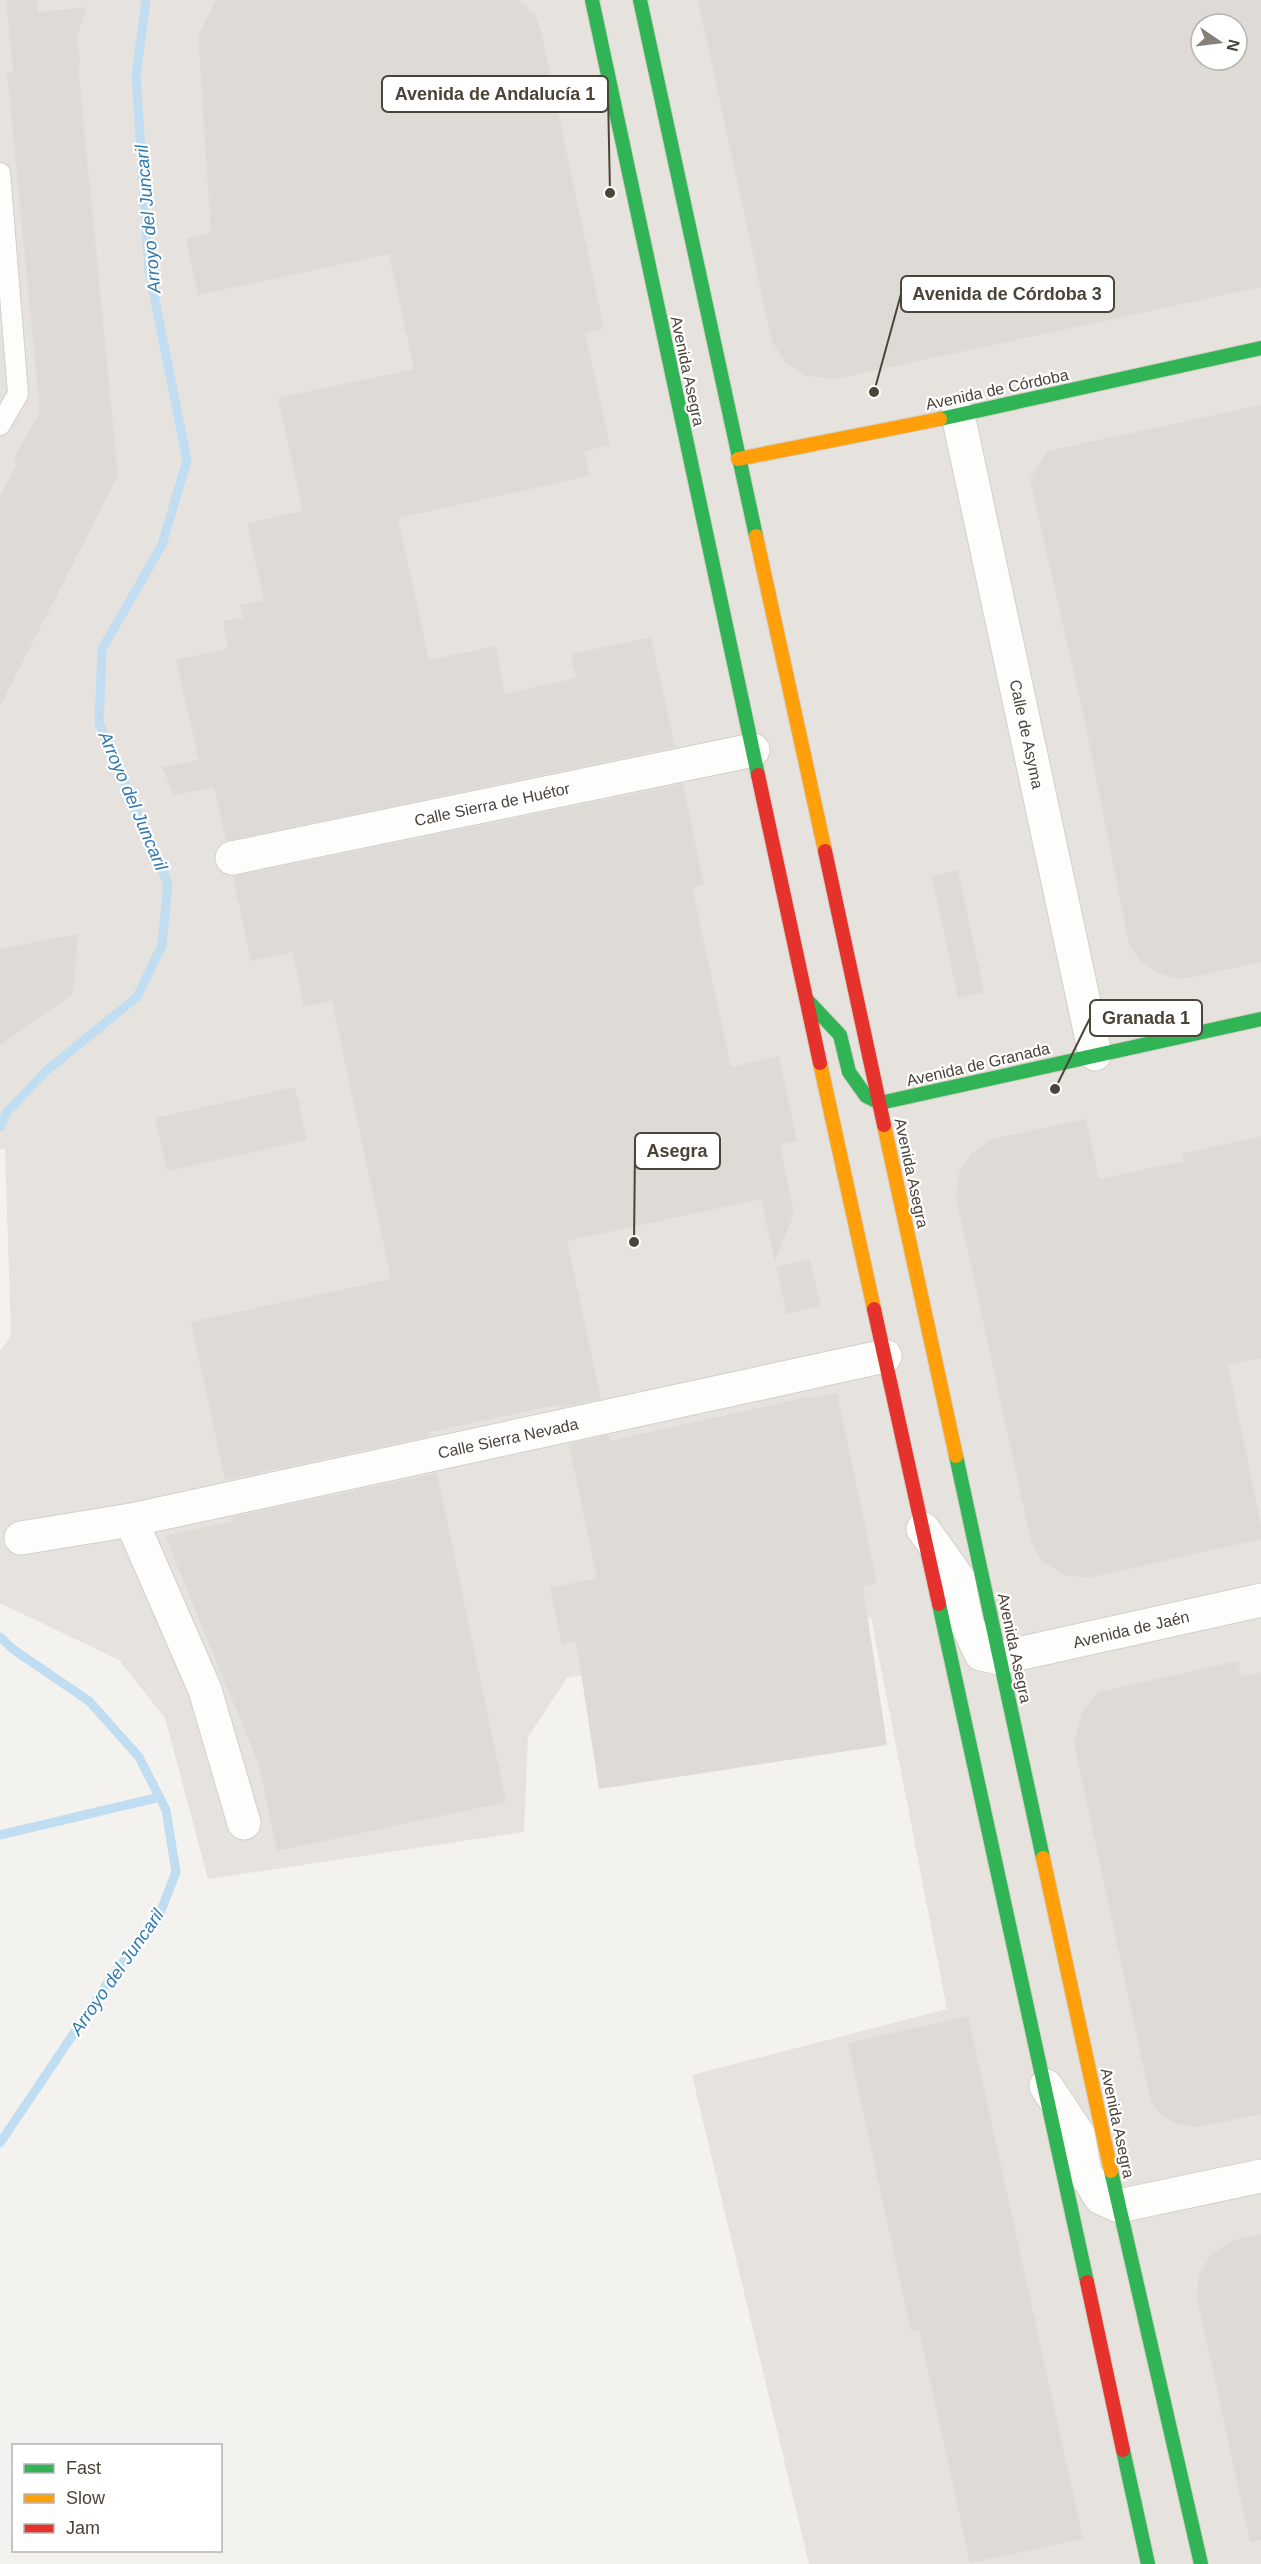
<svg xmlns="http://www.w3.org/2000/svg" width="1261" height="2564" viewBox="0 0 1261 2564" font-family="Arial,sans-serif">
<rect width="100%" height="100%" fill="#f4f2ee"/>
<path fill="#e6e2de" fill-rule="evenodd" d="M0,0H1261V2564H809L692,2075L947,2009L871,1617L567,1678L528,1737L524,1832L208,1879L165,1718L119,1660L0,1603V1351L11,1336L5,1149H0ZM1201,24H1237V60H1201Z"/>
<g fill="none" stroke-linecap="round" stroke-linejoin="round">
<path stroke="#c0ddf1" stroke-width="9" d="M0,1127L7,1112L46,1071L137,997L162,945L168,884L99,723L102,649L162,545L187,460L149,270L136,76L146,0
M0,1637L14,1650L89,1701L139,1757L166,1810L176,1872L160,1913L115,1972L0,2143
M0,1835L160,1797"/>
</g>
<path fill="#dedbd6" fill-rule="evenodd" d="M6,0H37L38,12L87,7L77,37L80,64L78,65L118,476L0,706V496L18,462L13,460L40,412L7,72H13Z
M216,0H519L535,16L541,31L604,329L585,332L610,445L584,451L590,476L398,518L429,660L496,646L505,694L576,678L571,654L651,637L675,747L226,841L214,787L174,795L162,767L199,760L176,660L228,649L223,621L243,618L240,605L264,600L247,523L303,511L278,398L414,369L389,254L198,295L186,239L211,233L198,36Z
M698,0H1261V287L836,379L806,376L787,364L772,342ZM1201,24H1237V60H1201Z
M1261,405V962L1188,978H1174L1156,972L1140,960L1129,944L1085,722L1030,479L1048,451Z
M683,784L704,885L692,887L731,1067L779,1056L797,1141L780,1145L794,1214L775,1261L761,1199L567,1241L601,1399L561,1407L560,1404L505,1416L429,1432L430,1436L225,1480L191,1322L391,1279L332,1001L304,1007L293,952L251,961L233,876Z
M958,870L984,992L958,998L932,876Z
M78,934L73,994L0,1045V949Z
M295,1087L307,1140L167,1171L155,1118Z
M1086,1119L1099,1179L1184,1161L1182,1154L1261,1136V1358L1228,1365L1261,1525V1539L1088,1578L1064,1575L1042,1561L1031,1541L956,1197L959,1173L972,1153L992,1139Z
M810,1259L821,1306L787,1314L776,1267Z
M837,1393L877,1583L863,1586L887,1745L599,1789L576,1641L562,1644L550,1588L597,1578L569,1444L608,1435L610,1441L813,1396V1398Z
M437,1473L506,1802L277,1851L259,1765L165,1536L233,1521L232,1517Z
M1238,1661L1241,1676L1261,1672V2114L1198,2127L1176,2124L1162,2116L1151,2102L1074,1743L1082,1712L1098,1692Z
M968,2016L1083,2539L970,2563L919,2330L911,2331L848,2043Z
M1261,2234V2540L1250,2542L1197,2297L1199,2274L1212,2253L1234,2240Z"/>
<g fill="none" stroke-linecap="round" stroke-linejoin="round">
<defs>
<path id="lane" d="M0,173L18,394L0,425"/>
<path id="street" d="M958,415L1095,1054
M232,858L753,750
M131,1520L205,1690L244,1823
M923,1529L958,1578L967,1624L981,1654L1000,1658L1261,1600
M21,1538L131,1520L885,1356
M1046,2086L1078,2134L1085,2173L1101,2198L1119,2206L1261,2176"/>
<path id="fast" d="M592,0L758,775
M640,0L756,536
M940,419L1261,348
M807,1000L840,1035L849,1072L866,1096L880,1103L1261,1019
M956,1456L1043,1858
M939,1604L1087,2282
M1111,2171L1201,2564
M1123,2450L1148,2564"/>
<path id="slow" d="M738,459L940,419
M756,536L825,851
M820,1063L874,1309
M884,1125L956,1456
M1043,1858L1111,2171"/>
<path id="jam" d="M758,775L820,1063
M825,851L884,1125
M874,1309L939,1604
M1087,2282L1123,2450"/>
</defs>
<use href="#lane" stroke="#d2d0cb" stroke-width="22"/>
<use href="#street" stroke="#d2d0cb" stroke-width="35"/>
<use href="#fast" stroke="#d3cfc5" stroke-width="16"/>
<use href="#slow" stroke="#d3cfc5" stroke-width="16"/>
<use href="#jam" stroke="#d3cfc5" stroke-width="16"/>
<use href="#lane" stroke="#fdfdfc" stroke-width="20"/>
<use href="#street" stroke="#fdfdfc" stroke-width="33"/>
<use href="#fast" stroke="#30b455" stroke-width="14"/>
<use href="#slow" stroke="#ff9f0a" stroke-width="14"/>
<use href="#jam" stroke="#e5322d" stroke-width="14"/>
</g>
<g text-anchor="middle" stroke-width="4.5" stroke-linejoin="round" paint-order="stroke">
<g font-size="16" fill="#4b4439" stroke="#fff">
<text transform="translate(688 371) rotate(78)" y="6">Avenida Asegra</text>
<text transform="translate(997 389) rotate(-12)" y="6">Avenida de Córdoba</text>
<text transform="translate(1027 734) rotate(78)" y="6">Calle de Asyma</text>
<text transform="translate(492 804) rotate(-12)" y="6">Calle Sierra de Huétor</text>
<text transform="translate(978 1064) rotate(-13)" y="6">Avenida de Granada</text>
<text transform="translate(912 1173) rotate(78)" y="6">Avenida Asegra</text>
<text transform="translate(508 1438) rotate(-12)" y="6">Calle Sierra Nevada</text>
<text transform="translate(1131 1629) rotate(-13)" y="6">Avenida de Jaén</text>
<text transform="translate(1015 1648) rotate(78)" y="6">Avenida Asegra</text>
<text transform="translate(1118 2123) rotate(78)" y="6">Avenida Asegra</text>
</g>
<g font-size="18" font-style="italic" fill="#2e7ab2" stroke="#fff">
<text transform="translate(148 219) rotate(-95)" y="6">Arroyo del Juncaril</text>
<text transform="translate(133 801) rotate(67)" y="6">Arroyo del Juncaril</text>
<text transform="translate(117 1972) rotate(-55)" y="6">Arroyo del Juncaril</text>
</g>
</g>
<path fill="none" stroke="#4b4439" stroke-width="2" d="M610 193L608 94M874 392L901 294M1055 1089L1090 1018M634 1242L635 1151"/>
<g fill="#4b4439" stroke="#fff" stroke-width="2">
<circle cx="610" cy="193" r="6"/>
<circle cx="874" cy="392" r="6"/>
<circle cx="1055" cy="1089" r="6"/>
<circle cx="634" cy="1242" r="6"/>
</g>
<g fill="#fff" stroke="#4b4439" stroke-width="2">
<rect x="382" y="76" width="226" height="36" rx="6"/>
<rect x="901" y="276" width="213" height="36" rx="6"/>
<rect x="1090" y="1000" width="112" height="36" rx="6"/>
<rect x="635" y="1133" width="85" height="36" rx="6"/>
</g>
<g font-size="18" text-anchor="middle" font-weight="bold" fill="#4b4439">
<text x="495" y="100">Avenida de Andalucía 1</text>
<text x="1007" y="300">Avenida de Córdoba 3</text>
<text x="1146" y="1024">Granada 1</text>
<text x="677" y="1157">Asegra</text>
</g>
<rect x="12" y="2444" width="210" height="108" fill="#ffffff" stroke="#b7b4b0" stroke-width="1.5"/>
<rect x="24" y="2464" width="30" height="9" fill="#30b455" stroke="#b7b4b0" stroke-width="1.5"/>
<text x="66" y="2474" font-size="18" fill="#4b4439">Fast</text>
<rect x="24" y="2494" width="30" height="9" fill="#ff9f0a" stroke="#b7b4b0" stroke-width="1.5"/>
<text x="66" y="2504" font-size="18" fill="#4b4439">Slow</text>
<rect x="24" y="2524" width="30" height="9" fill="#e5322d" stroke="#b7b4b0" stroke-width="1.5"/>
<text x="66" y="2534" font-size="18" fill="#4b4439">Jam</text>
<g transform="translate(1219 42) rotate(104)"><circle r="28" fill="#ffffff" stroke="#b7b4b0" stroke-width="1.5"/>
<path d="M0-4.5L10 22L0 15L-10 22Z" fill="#868178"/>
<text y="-9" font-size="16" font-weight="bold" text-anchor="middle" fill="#4b4439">N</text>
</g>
</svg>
